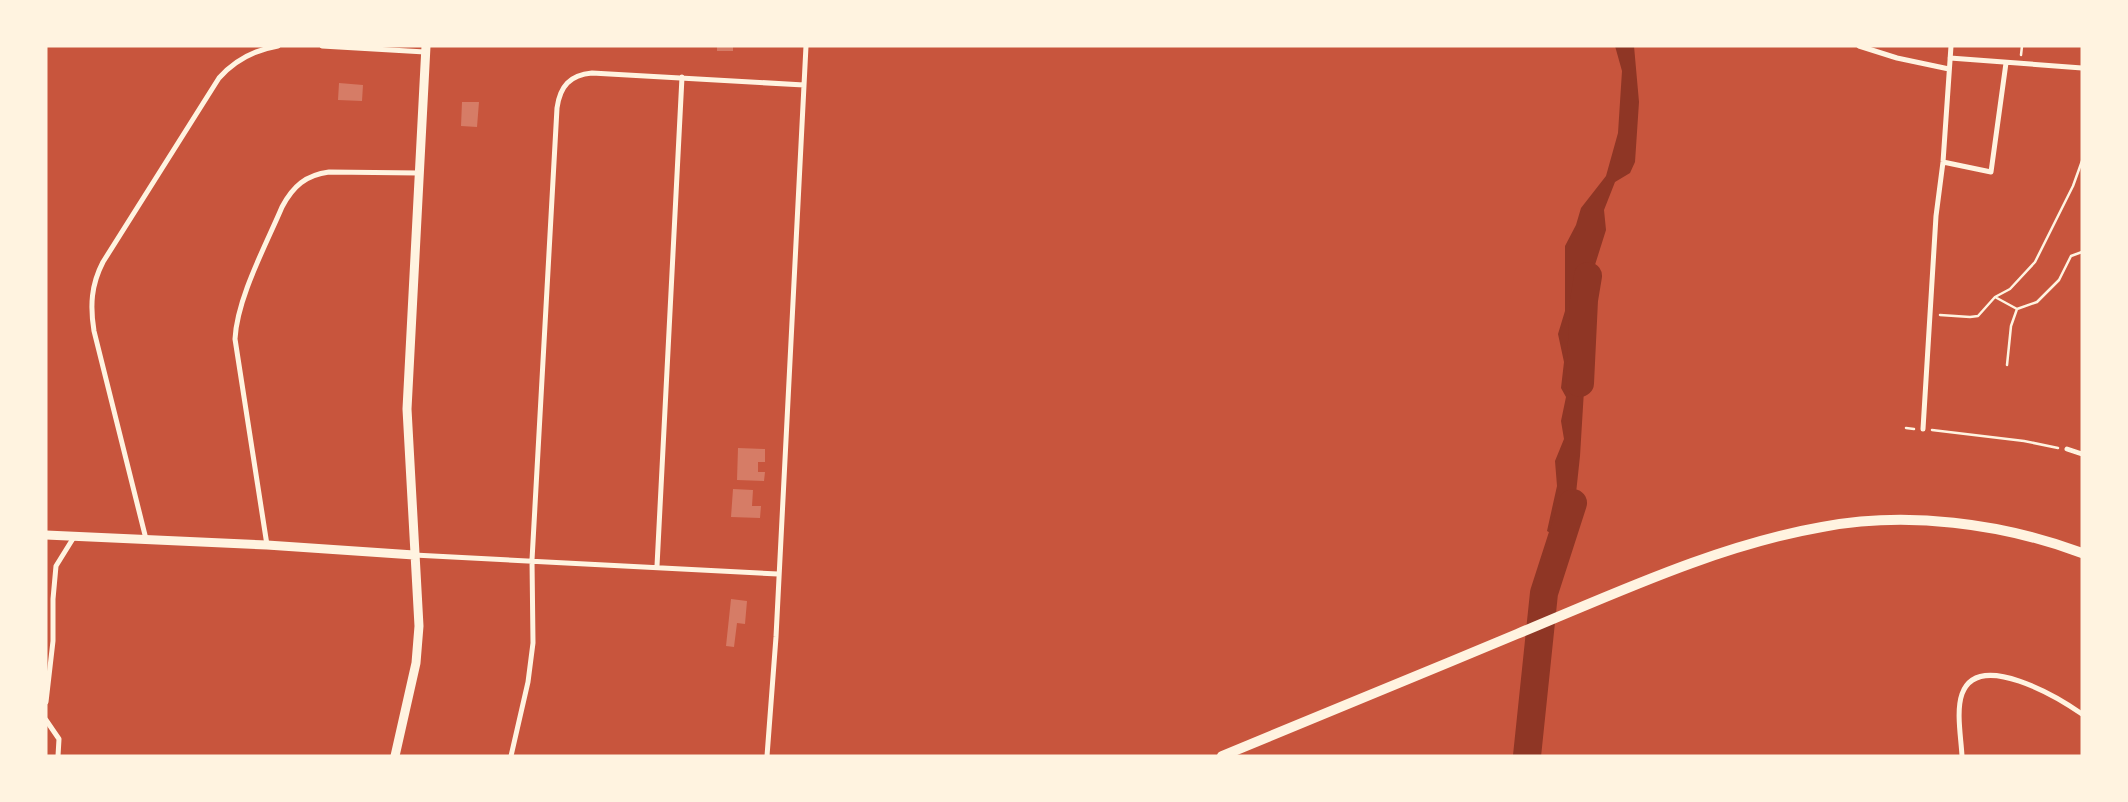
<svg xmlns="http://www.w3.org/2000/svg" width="2128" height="802" viewBox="0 0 2128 802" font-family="'Libre Baskerville',serif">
<rect width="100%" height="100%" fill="#c8553d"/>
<path fill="#8f3625" d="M1615,46H1634L1639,102L1635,162L1630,173L1615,182L1604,210L1606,230L1594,268L1578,336L1586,357L1580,456L1574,512L1564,541L1547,531L1557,486L1555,461L1564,439L1561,421L1566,397L1561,388L1564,362L1558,334L1565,311V246L1576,225L1581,208L1606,176L1618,133L1622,71Z"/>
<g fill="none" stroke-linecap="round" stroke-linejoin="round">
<path stroke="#8f3625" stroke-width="28" d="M1580,383L1584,300L1588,276
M1527,756L1544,593L1573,503"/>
</g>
<path fill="#d67c66" d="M717,46H733V51H717Z
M339,83L363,85L362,101L338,100Z
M462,102H479L477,127L461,126Z
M738,448L765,449V462H758V472H765L764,481L737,480Z
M733,489L753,490L752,506H761L760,518L731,517Z
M731,599L747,601L745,624L737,623L734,647L726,646Z"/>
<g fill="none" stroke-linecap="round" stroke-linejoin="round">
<path stroke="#fff3e0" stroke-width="2.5" d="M2021,55L2022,46
M1995,297L2017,309L2037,302L2059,280L2071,256L2082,252
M1940,315L1970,317L1978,316L1995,297L2010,289L2035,262L2073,186L2082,161
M2007,365L2011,326L2017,309
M1906,428L1914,429
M1932,430L2024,441L2058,448"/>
<path stroke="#fff3e0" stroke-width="5" d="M322,46L425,52
M1859,46L1897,58L1949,69
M1950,58L2082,68
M1943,162L1991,172L2006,63
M1923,429L1936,216L1943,162L1951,46
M2067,449L2082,454
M146,539L94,331C90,306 91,285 103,262L219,78C235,60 254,50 278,46
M267,545L235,339C237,298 266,245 282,207C293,186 306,175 329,172L419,173
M414,555L778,574
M657,566L682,77
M46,702L53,641V599L56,566L74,537
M46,720L59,739L58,756
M511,756L528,682L533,643L532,560L557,108C560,86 570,75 592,73L804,85
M767,756L776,637L806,46
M1962,756C1961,737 1956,711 1962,694C1978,649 2059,698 2082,714"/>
<path stroke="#fff3e0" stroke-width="9" d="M46,535L267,545L414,555
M395,756L416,663L419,626L407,409L426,46"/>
<path stroke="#fff3e0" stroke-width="10" d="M1222,756C1321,715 1419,675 1517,634C1614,594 1718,545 1822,527C1907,511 2001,523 2082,553"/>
</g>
<rect width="2128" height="802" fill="none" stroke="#fff3e0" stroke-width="95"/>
</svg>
